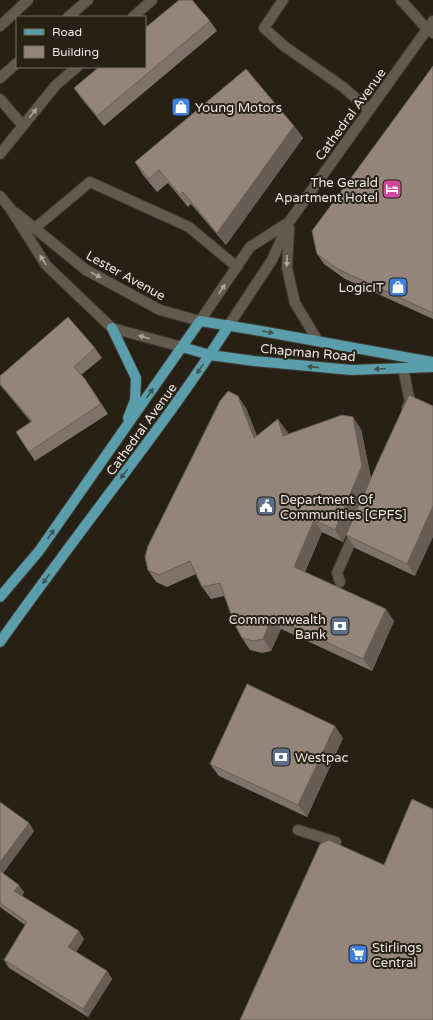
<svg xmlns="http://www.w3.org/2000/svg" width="433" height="1020" viewBox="0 0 433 1020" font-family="'Varela Round',sans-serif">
<rect width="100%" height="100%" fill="#272115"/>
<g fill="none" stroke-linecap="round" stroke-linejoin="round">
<defs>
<path id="service" d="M283,0L264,28L284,46L343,87L369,110
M401,0L427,29L433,33
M68,17L88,0
M133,17L152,0
M0,26L28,0
M0,78L17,63
M0,99L23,126
M0,154L56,85L77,67
M35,228L90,182L189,227L237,267
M403,368L410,402L407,408
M340,582L337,573L356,530
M298,830L336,842"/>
<path id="tertiary" d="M289,228L287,268L295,303L318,341
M200,321L250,247L289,222
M229,325L272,260L289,222L433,21"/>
<path id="secondary" d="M0,196L10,208L46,265L112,328L182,347
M16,213L86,270L160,310L200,321"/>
<path id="primary" d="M112,328L136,378L135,400L128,418
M182,347L210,355L254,361L352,370L433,367
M0,597L39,551L200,321L261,331L433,362
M0,642C19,615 39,588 59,561C116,483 177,407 229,325"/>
</defs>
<use href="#service" stroke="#403a32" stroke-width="12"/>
<use href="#tertiary" stroke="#403a32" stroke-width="12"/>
<use href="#secondary" stroke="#403a32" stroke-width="12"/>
<use href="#primary" stroke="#403a32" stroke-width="12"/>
<use href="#service" stroke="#625b4d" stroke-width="10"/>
<use href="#tertiary" stroke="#625b4d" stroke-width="10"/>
<use href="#secondary" stroke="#625b4d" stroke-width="10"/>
<use href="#primary" stroke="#5b9eab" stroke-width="10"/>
</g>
<path fill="#7f7269" d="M210,21L217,31L104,126L81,98L74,88Z
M433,66V319L345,279L324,264L317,254Z
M294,126L303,138L226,245L191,204L188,207L168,183L157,192L143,175L135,162Z
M95,348L102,358L81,375L92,389L108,414L35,461L29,452L31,422L0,385V376Z
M433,406L415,576L355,548L346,535Z
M246,408L257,436L287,431L288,434L361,429L371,478L343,542L322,532L305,572L394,621L372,671L281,629L271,651L262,653L250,650L242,638L224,596L211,599L202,587L196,574L167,587L156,582L148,570Z
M343,738L307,817L219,776L210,764Z
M0,802L29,823L34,831L3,873L24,892L22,896L84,939L76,952L107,971L112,979L88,1017L9,968L4,960L25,925L0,907Z"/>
<path fill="#685d55" d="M294,126L303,138L226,245L217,233Z
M238,396L246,408L262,450L254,438Z
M353,417L361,429L371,478L343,542L335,530Z
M278,419L287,431L292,448L283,436Z
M433,506V537L415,576L407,564Z
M314,520L322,532L302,579L294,567Z
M386,609L394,621L372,671L363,659Z
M272,617L281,629L271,651L263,639Z
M335,726L343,738L307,817L298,805Z
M29,823L34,831L1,876L0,874V862Z
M19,885L24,892L19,899L14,891Z
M79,931L84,939L74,955L68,947Z
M107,971L112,979L88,1017L83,1009Z"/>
<path fill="#94857a" stroke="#685d55" d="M179,0H192L210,21L97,116L74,88L99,67H145V28Z
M433,66V313L338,269L317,254L312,231Z
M246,69L294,126L217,233L183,192L180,195L159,170L149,179L135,162Z
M68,317L95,348L74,367L85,379L101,404L29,452L16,432L32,421L0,384V376Z
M228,391L238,396L254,438L278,419L283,436L342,415L353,417L362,466L335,530L314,520L294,567L386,609L363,659L272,617L263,639L253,641L242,638L234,623L220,583L202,587L190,561L159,575L148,570L145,557L148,546L220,401Z
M409,395L433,406V506L407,564L346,535L379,460Z
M247,684L335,726L298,805L210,764Z
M412,799L433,809V1020H240L320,844L329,840L384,865Z
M0,802L29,823L0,862Z
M0,871L19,885L14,891L79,931L68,947L107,971L83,1009L4,960L27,922L0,903Z"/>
<defs><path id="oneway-solid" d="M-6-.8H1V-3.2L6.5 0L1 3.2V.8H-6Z"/></defs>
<g fill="#ada79c">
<use href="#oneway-solid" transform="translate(33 113) rotate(-51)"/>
<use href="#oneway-solid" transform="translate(43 260) rotate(-124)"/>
<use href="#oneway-solid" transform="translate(287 261) rotate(92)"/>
<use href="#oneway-solid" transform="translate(96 275) rotate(28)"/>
<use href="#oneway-solid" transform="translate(222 289) rotate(-56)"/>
<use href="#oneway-solid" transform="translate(144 337) rotate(-164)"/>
</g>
<g fill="#3c5351">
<use href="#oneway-solid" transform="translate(268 332) rotate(10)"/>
<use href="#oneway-solid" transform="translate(313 367) rotate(-174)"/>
<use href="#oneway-solid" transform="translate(200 369) rotate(126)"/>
<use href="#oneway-solid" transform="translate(380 369) rotate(177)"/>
<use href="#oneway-solid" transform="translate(150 393) rotate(-55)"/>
<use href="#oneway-solid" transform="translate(124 474) rotate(127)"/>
<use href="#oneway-solid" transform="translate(51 534) rotate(-55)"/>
<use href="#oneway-solid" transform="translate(46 579) rotate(126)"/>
</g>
<defs>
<symbol id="shop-square" viewBox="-11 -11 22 22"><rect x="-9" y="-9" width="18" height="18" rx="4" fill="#3f7fe0" stroke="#272115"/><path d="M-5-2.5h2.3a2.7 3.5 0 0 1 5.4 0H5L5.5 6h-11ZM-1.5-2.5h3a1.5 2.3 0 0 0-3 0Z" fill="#fff"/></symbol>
<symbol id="hotel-square" viewBox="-11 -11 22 22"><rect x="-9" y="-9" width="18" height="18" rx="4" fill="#d1479c" stroke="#272115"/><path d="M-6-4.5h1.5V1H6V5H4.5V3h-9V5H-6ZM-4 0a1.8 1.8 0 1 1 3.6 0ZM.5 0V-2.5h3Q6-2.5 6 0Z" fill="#fff"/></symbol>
<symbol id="civic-square" viewBox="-11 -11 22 22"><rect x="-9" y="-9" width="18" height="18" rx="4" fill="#5c6f8a" stroke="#272115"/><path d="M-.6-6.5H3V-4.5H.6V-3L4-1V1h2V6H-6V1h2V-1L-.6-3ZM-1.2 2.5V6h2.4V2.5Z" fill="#fff"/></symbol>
<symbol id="bank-square" viewBox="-11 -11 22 22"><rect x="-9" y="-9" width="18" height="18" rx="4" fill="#5c6f8a" stroke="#272115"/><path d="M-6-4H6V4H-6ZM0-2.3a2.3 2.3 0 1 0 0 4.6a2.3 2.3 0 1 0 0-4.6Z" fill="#fff"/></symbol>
<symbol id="supermarket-square" viewBox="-11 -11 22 22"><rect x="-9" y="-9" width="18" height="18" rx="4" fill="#3f7fe0" stroke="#272115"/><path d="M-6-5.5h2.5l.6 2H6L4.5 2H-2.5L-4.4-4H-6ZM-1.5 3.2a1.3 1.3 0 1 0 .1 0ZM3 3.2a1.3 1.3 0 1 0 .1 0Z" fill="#fff"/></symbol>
</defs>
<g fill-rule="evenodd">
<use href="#shop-square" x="170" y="96" width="22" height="22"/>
<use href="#hotel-square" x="381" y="178" width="22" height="22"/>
<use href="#shop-square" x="387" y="276" width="22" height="22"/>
<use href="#civic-square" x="255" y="495" width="22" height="22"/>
<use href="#bank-square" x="329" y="615" width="22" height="22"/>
<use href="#bank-square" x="270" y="746" width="22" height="22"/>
<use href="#supermarket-square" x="347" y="943" width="22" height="22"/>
</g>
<g text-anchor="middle" stroke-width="4" stroke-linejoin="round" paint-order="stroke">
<g font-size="13" fill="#eae6dd" stroke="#272115" text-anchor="start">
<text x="195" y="112">Young Motors</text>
<text x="378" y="187" text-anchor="end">The Gerald<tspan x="378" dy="15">Apartment Hotel</tspan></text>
<text x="384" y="292" text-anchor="end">LogicIT</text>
<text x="280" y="504">Department Of<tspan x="280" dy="15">Communities [CPFS]</tspan></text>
<text x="326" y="624" text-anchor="end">Commonwealth<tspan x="326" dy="15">Bank</tspan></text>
<text x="295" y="762">Westpac</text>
<text x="372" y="952">Stirlings<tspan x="372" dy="15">Central</tspan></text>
</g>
<g font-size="13" fill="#eae6dd" stroke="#272115">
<text transform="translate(350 114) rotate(-54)" y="5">Cathedral Avenue</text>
<text transform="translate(126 275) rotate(29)" y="5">Lester Avenue</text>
<text transform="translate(308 352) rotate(5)" y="5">Chapman Road</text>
<text transform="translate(141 429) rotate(-54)" y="5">Cathedral Avenue</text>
</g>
</g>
<rect x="16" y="16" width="130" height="52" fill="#272115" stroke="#757065"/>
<rect x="24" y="29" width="20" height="6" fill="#5b9eab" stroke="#757065"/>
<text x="52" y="36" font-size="12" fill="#eae6dd">Road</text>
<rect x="24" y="46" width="20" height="12" fill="#94857a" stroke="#757065"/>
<text x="52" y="56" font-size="12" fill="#eae6dd">Building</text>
</svg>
